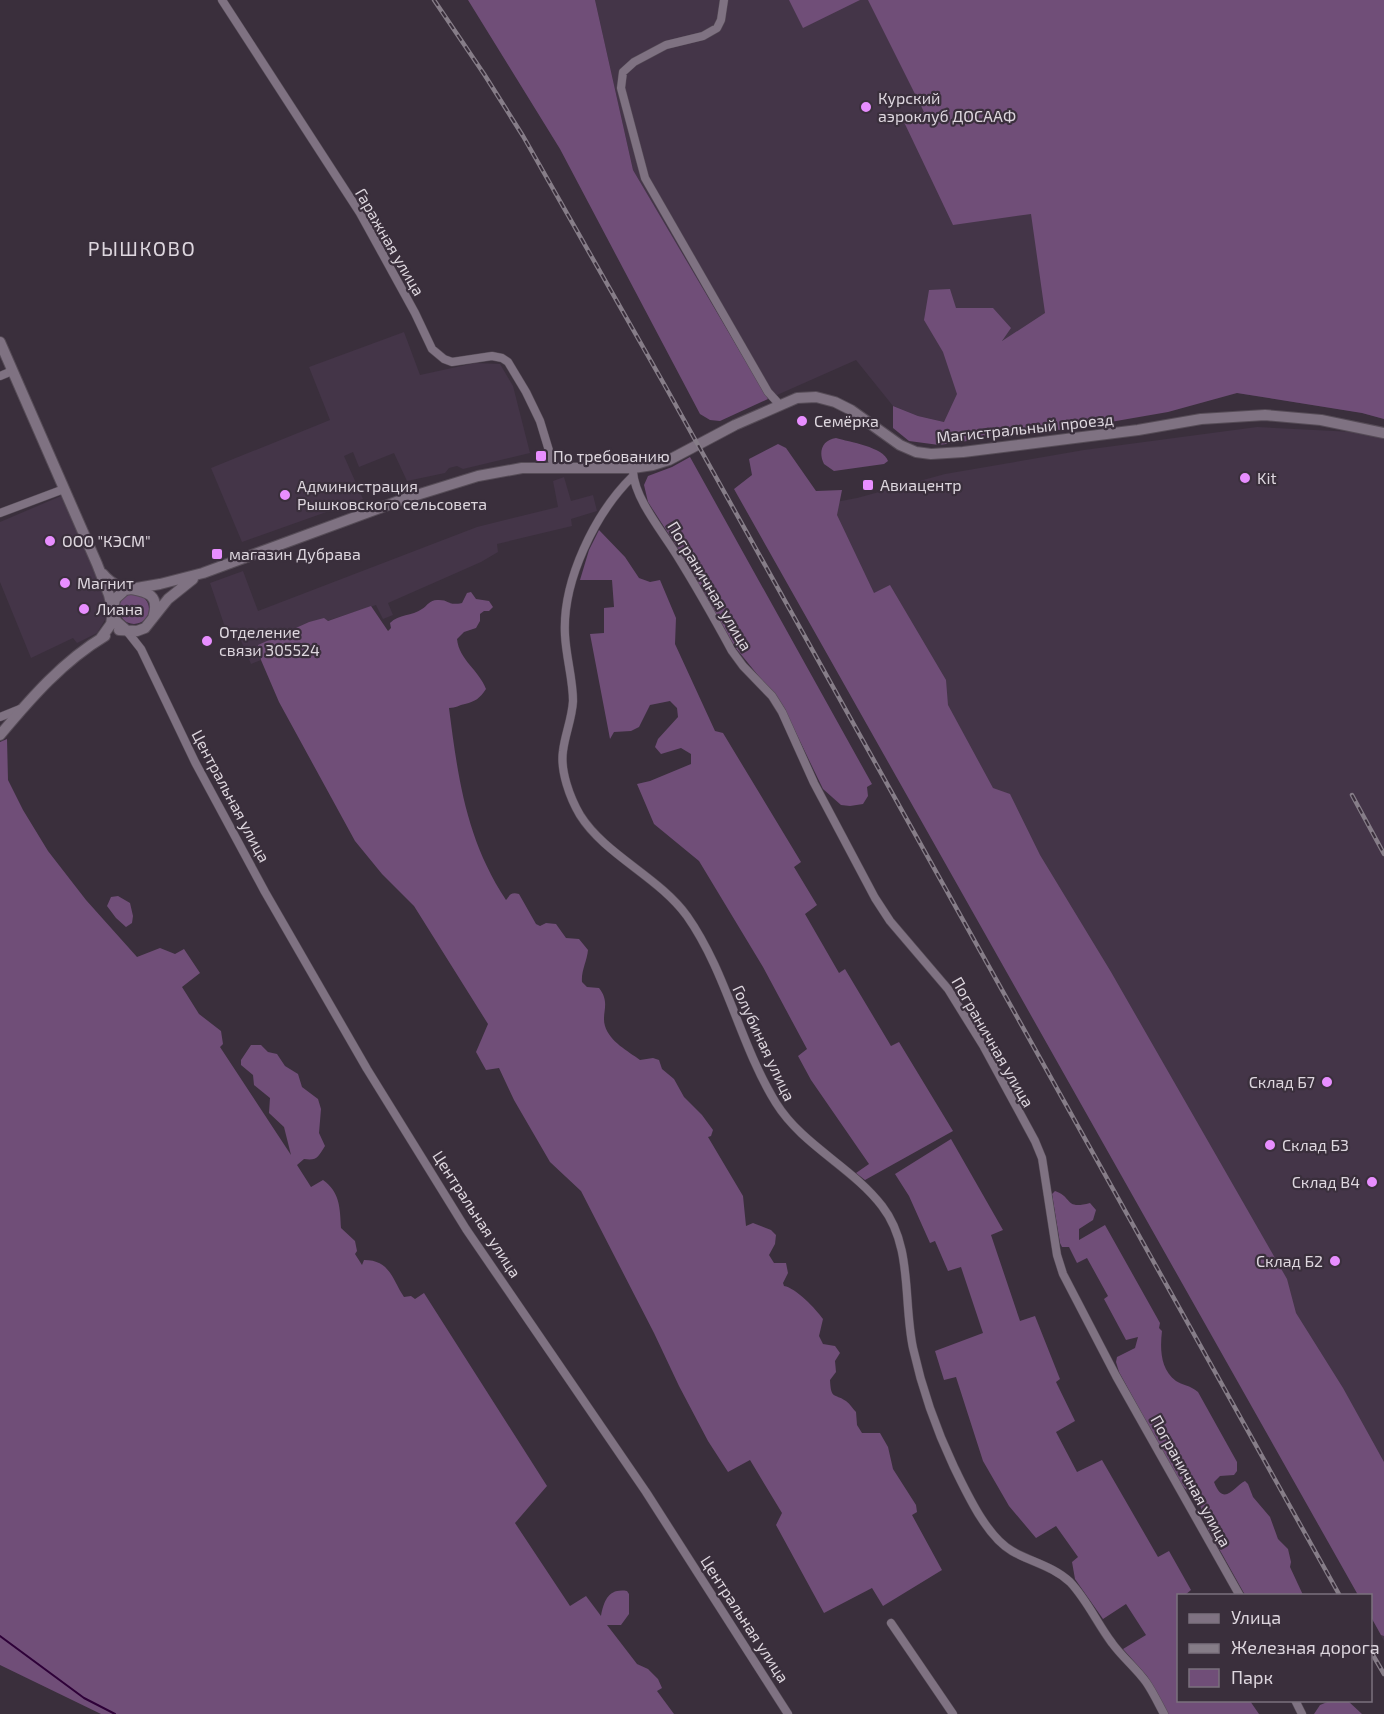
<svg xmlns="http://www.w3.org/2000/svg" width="1384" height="1714" viewBox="0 0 1384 1714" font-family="'Exo 2',sans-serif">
<rect width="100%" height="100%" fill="#3a2f3c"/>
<path fill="#443548" d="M595,0H1384V419L1362,413L1237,393L1135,408L944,422L918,416L893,406L856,360L768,399L633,170Z
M404,332L420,375L475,363L500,364L513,386L530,453L463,469L457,466L449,468L445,473L407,481L394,453L359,467L353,452L344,456L363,499L242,542L211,468L330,420L309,367Z
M1257,427L1373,433L1384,438V1641L1371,1617L1370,1596L751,518L857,498L945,474L1084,450Z
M564,477L571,501L593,495L597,511L571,519L572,526L497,544L498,552L481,562L388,603L393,615L383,619L376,605L327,621L324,619L309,622L259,645L261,660L251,664L236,629L227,633L210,583L243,571L258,611L477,527L558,507L553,481Z
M61,496L103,588L107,605L106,618L97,633L77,643L73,638L31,658L0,582V522Z"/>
<path fill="#704e78" d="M468,0H595L633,170L768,399L720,421L710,420L700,414L560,149Z
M789,0H860L803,28Z
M868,0H1384V419L1362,413L1237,393L1168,412L1070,429L1031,432L939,445L909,441L893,428V406L918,416L944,422L957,394L943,352L924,320L929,290L950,289L956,308H993L1011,328L1002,341L1045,313L1031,214L953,225L904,122L924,112Z
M836,438C849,442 884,447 888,461L884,464L834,471L824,464C818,452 822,440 836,438Z
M778,444L786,448L816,491L842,490L837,515L874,593L890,585L946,680L948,705L993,788L1010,794L1040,855L1111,972L1287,1279L1296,1313L1343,1388L1384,1462V1636L1381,1635L1371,1617L1370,1596L1358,1595L734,489L752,475L749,459Z
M690,457L872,784L867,787L868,796L863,804L850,806L841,805L823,789L783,706L735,647L679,550L648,502L644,485L648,476L672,467Z
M599,530L625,557L639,578L650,582L660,580L676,618L675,644L715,731L723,733L801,862L794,867L817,905L805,914L839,973L845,969L891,1046L899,1042L953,1131L865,1180L856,1173L869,1164L811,1080L798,1056L807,1049L763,967L699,861L654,824L637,784L650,781L691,764V754L681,748L661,754L655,747L658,739L678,717L677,708L670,701L650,705L639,727L631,731L614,732L610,739L590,634L604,633V608L614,607L612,580H580L589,550Z
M471,592L476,599L489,601L493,607L489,611H484L480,614V621L476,628L464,632L457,639C459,660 479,670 486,689C479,699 476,701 465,704C459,705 456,708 449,708C458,778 466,839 506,900C510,895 511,892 519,894L536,924L540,926L546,923L556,924L566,938L579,939L588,950C587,961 581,971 582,982L587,987L599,988C611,1003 601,1013 605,1026C610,1042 628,1051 640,1060L653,1058L659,1060L662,1069L674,1079L684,1097L702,1115L713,1130L711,1136L708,1137L743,1196L746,1226L753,1223L771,1230L776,1235L775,1244L769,1255L774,1263H786L788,1273L783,1283L784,1286C796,1288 816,1309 823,1319L819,1336L823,1344L835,1346L840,1353L835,1361L836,1372L830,1380C831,1400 834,1393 846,1401C850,1404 853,1409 856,1412L857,1425L862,1433H880L888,1447L893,1469L916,1505L917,1512L912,1515L942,1570L883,1606L872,1588L824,1613L776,1525L782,1513L750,1460L728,1472L708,1441L679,1386L654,1333L581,1191L550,1162L514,1100L499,1068L486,1070L476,1052L488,1024L414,906L382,874L355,841L279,702L261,660L258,645L309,622L324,618L328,621L371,606L388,631L391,628L390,623C399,614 412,616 422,609C428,605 430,599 439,600C450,600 447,606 462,603L467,593Z
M119 609a15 15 0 1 1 30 0a15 15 0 1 1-30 0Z
M7,739L8,780L23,810L48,851L86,900L137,957L160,948L175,954L184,949L200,973L182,987L199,1014L221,1031L223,1044L220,1047L291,1155L284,1127L269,1113L270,1098L254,1085L253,1075L241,1065V1060L251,1045H261L268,1052L277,1054L285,1066L298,1074L302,1087L318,1099L321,1109L319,1133L325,1146C318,1157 317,1161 304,1159L297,1165L311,1187L323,1180C340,1192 340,1208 341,1228L355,1241L357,1251L355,1254L362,1265L364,1260C390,1260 392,1279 404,1297L411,1296L415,1299L424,1293L547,1486L515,1523L570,1606L586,1596L601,1616C604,1600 609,1588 627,1591L629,1594V1614L621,1625H607L637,1664L648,1669L658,1679L662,1688L657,1691L674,1714H101L0,1665V742Z
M118,896L130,903L133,916L132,923L126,927L116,918L107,906L111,897Z
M951,1139L1003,1230L991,1235L1020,1321L1035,1316L1060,1379L1056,1382L1075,1421L1056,1432L1077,1472L1102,1460L1158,1557L1169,1551L1191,1590L1185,1595L1178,1596V1700L1250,1701L1259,1714H1168L1147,1676L1123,1649L1146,1635L1126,1604L1103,1619L1075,1579L1072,1562L1078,1557L1056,1526L1036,1538L1009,1506L983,1461L956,1377L944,1380L935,1351L983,1333L961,1267L948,1271L935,1241L930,1243L909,1196L895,1174Z
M1055,1191C1073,1197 1064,1210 1090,1203L1096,1210L1093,1220L1079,1229V1240L1105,1225L1160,1323L1159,1328L1162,1331C1160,1348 1160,1369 1176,1381C1182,1385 1190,1385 1198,1392L1237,1462V1471L1234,1475L1220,1476L1214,1482C1224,1508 1234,1486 1245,1481L1248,1484L1253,1497L1270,1517L1278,1539L1288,1549L1291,1562L1290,1567L1303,1595H1245L1208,1529L1200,1505L1180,1483L1119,1372L1116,1362L1117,1357L1135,1348L1138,1337L1126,1340L1104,1299L1108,1296L1087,1258L1077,1263L1069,1247H1062L1060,1243L1052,1194Z
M1332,1700L1348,1701L1362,1714H1314L1320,1705Z"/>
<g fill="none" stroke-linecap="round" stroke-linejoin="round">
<path stroke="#2e0138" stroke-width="2" d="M0,1636L84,1698L115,1714"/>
<defs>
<path id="street" d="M222,0L360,213L415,313L432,349L444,359L452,362L492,356L502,358L508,362L526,392L540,421L554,467
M724,0L721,20L717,28L703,36L666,45L634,62L623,72L621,88L645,178L768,392L779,404
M0,376L12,371
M633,472C635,499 662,531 676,554C696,586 714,618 732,651L743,666L772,696L782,712L814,783L875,898L890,921L948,989L984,1047L1035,1141L1042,1158L1057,1255L1063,1274L1116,1376L1240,1596
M633,476C595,513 562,581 565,635C566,657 573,679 573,701C572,719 565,734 563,751C560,771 570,798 580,815C605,855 659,877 687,916C727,973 740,1045 776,1103C802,1145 852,1167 882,1206C913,1246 903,1301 913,1348C922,1389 936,1429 954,1467C967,1493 986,1536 1012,1551C1031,1562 1053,1566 1070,1582C1087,1600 1097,1623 1112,1643C1122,1657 1136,1668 1146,1682C1153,1692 1158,1703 1164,1714
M0,513L64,489
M126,630L141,649L195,762L265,892L367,1069L466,1229L646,1492L788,1714
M0,717L20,709
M891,1623L953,1714
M1295,1700L1302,1714"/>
<path id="secondary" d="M0,342L97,564L109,595L114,617L117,622L125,629
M103,574C107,579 112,583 119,586C135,592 163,587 153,618
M119,630L137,631L145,628L168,599L193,579
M101,638L111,624L115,599L125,590L160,584L203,573L407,498L478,476L522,468H633L653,465L669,460L735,425L797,398L816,397L835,402L851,410L900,445L916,452L931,454L963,452L1138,430L1201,419L1265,415L1321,420L1384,433
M0,735C31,698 63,661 105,636"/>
</defs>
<use href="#street" stroke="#564c57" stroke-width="9"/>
<use href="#secondary" stroke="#564c57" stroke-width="12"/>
<use href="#street" stroke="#7f7282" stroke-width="8"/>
<use href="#secondary" stroke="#7f7282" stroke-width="10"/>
<defs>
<path id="rail" d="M434,0L484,74L523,136L664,384L1340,1596
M1352,795L1384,854
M1370,1650L1384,1674"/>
</defs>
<use href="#rail" stroke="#867d88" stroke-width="4.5"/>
<use href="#rail" stroke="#3a2f3c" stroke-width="2" stroke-dasharray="7" stroke-linecap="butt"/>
</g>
<g fill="#e88eff" stroke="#3a2f3c" stroke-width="2">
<circle cx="866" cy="107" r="6"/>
<circle cx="802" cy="421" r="6"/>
<rect x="535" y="450" width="12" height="12" rx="3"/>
<circle cx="1245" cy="478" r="6"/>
<rect x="862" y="479" width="12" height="12" rx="3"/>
<circle cx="285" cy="495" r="6"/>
<circle cx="50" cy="541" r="6"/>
<rect x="211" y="548" width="12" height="12" rx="3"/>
<circle cx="65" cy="583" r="6"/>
<circle cx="84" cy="609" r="6"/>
<circle cx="207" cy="641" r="6"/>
<circle cx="1327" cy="1082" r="6"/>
<circle cx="1270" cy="1145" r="6"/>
<circle cx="1372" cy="1182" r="6"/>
<circle cx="1335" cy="1261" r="6"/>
</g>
<g text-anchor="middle" stroke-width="4.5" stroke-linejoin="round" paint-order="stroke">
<g font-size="16" fill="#ddd6de" stroke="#3a2f3c" text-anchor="start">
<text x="878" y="104">Курский<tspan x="878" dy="18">аэроклуб ДОСААФ</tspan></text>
<text x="814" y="427">Семёрка</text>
<text x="553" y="462">По требованию</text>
<text x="1257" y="484">Kit</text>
<text x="880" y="491">Авиацентр</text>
<text x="297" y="492">Администрация<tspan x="297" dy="18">Рышковского сельсовета</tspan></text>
<text x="62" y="547">ООО "КЭСМ"</text>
<text x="229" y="560">магазин Дубрава</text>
<text x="77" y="589">Магнит</text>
<text x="96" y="615">Лиана</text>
<text x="219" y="638">Отделение<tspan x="219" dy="18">связи 305524</tspan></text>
<text x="1315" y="1088" text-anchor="end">Склад Б7</text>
<text x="1282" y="1151">Склад Б3</text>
<text x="1360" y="1188" text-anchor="end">Склад В4</text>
<text x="1323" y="1267" text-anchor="end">Склад Б2</text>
</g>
<g font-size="16" fill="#ddd6de" stroke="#3a2f3c">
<text transform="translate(390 242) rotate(60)" y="6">Гаражная улица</text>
<text transform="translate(1025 428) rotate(-6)" y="6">Магистральный проезд</text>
<text transform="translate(710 586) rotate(59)" y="6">Пограничная улица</text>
<text transform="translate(231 796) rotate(62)" y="6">Центральная улица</text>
<text transform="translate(993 1042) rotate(60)" y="6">Пограничная улица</text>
<text transform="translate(764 1043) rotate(65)" y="6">Голубиная улица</text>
<text transform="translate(477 1214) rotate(57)" y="6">Центральная улица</text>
<text transform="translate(1191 1481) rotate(61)" y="6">Пограничная улица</text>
<text transform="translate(745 1619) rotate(57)" y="6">Центральная улица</text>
</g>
<g font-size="20" letter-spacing="1.5" fill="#ddd6de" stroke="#3a2f3c">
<text x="142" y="256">РЫШКОВО</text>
</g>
</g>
<rect x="1177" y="1594" width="195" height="108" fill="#3a2f3c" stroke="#7b727d" stroke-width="1.5"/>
<rect x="1189" y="1614" width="30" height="9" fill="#7f7282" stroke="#7b727d" stroke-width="1.5"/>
<text x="1231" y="1624" font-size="18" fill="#ddd6de">Улица</text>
<rect x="1189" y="1644" width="30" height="9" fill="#867d88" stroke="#7b727d" stroke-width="1.5"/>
<text x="1231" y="1654" font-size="18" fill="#ddd6de">Железная дорога</text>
<rect x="1189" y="1669" width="30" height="18" fill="#704e78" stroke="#7b727d" stroke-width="1.5"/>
<text x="1231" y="1684" font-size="18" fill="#ddd6de">Парк</text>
</svg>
